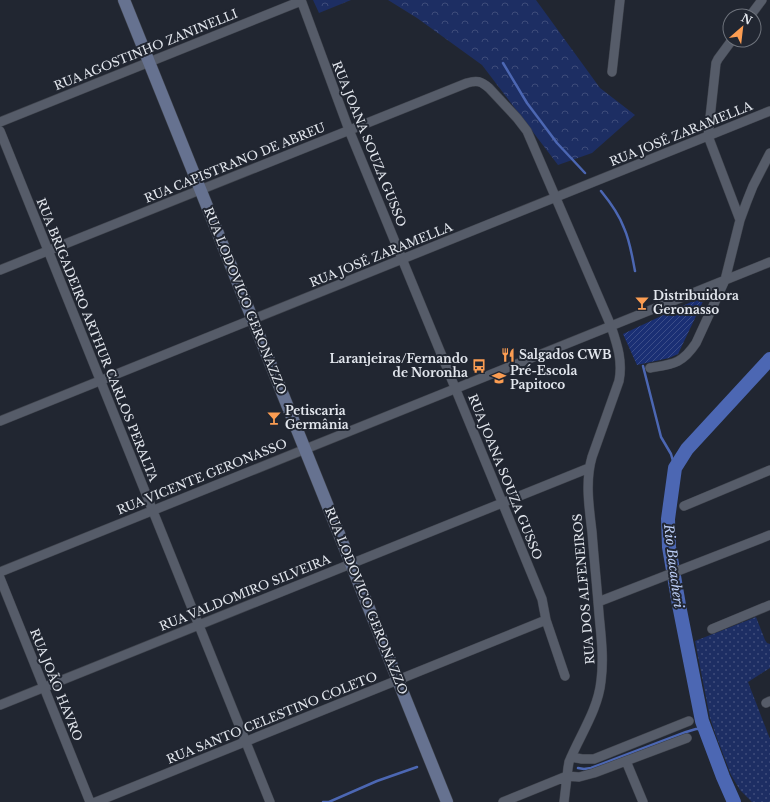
<svg xmlns="http://www.w3.org/2000/svg" width="770" height="802" viewBox="0 0 770 802" font-family="'Libre Baskerville',serif">
<defs>
<pattern id="forest-crowns" width="20" height="18" patternUnits="userSpaceOnUse"><rect width="20" height="18" fill="#1d2e63"/><path d="M2 6a3 3 0 1 1 6 0M12 15a3 3 0 1 1 6 0" fill="none" stroke="#3e4c7a"/></pattern>
<pattern id="park-dots" width="8" height="8" patternUnits="userSpaceOnUse"><rect width="8" height="8" fill="#1d2e63"/><path d="M2 2h.1M6 6h.1" fill="none" stroke="#3e4c7a" stroke-width="1.8" stroke-linecap="round"/></pattern>
<pattern id="building-hatch" width="6" height="6" patternUnits="userSpaceOnUse"><rect width="6" height="6" fill="#1a2f74"/><path d="M-1 1l2-2M0 6l6-6M5 7l2-2" fill="none" stroke="#3b4d88"/></pattern>
</defs>
<rect width="100%" height="100%" fill="#212631"/>
<path fill="url(#forest-crowns)" d="M313,0H351L319,13Z
M388,0H536L600,88L635,115L592,153L558,165L482,65L417,18Z"/>
<path fill="url(#park-dots)" d="M756,617L765,640L767,643L770,644V668L748,682L770,739V802H752L740,790L731,775L715,733L710,718L695,641Z"/>
<g fill="none" stroke-linecap="round" stroke-linejoin="round">
<path stroke="#4c67b3" stroke-width="2.5" d="M503,63L527,103L557,143L585,173
M601,191C610,202 619,214 624,228C630,241 632,256 635,271
M643,366L661,437L671,454L675,468
M578,768L584,769L591,768L686,732L696,729H705
M323,802H329L377,781L417,767"/>
<path stroke="#4c67b3" stroke-width="14" d="M734,802L723,777L702,721L679,605L669,547L668,519L675,468L687,449L770,359"/>
</g>
<path fill="url(#building-hatch)" d="M706,295L678,354L669,358L637,365L623,334Z"/>
<g fill="none" stroke-linecap="round" stroke-linejoin="round">
<defs>
<path id="street" d="M301,0L349,130L542,599L546,620L565,676
M750,16L762,0
M732,40L718,59L716,63L708,136L740,220
M612,72L620,0
M0,122L301,1
M0,131L270,802
M0,270L467,83C477,80 481,81 489,88L517,118L527,131L611,326C617,344 623,361 619,381L592,457C585,481 589,507 592,532C594,559 597,587 599,614C601,636 604,658 601,681C598,710 580,735 569,762L568,768L564,802
M650,368C673,364 682,364 696,343L725,280L740,220L747,201L753,186L770,153
M0,421L770,111
M684,506L770,470
M0,572L770,262
M0,578L90,802
M598,602L770,535
M712,629L770,605
M766,703L770,701
M0,705L589,468
M571,757L582,759H594L689,721
M626,761L643,802
M96,802L546,620
M503,802L567,776L579,777L594,773L687,738"/>
<path id="secondary" d="M124,0L447,802"/>
</defs>
<use href="#street" stroke="#3f434c" stroke-width="10"/>
<use href="#secondary" stroke="#3f434c" stroke-width="13"/>
<use href="#street" stroke="#565c69" stroke-width="9"/>
<use href="#secondary" stroke="#667290" stroke-width="12"/>
</g>
<defs>
<symbol id="bar-bare" viewBox="-9 -9 18 18"><path d="M-6-5H6L.8 .8V4.5H3.5V6h-7V4.5H-.8V.8Z" fill="#fc9d52" stroke="#212631" stroke-width="2.5" paint-order="stroke"/></symbol>
<symbol id="restaurant-bare" viewBox="-9 -9 18 18"><path d="M-5-6h1v4h1v-4h1v4h1v-4h1v5L-1.5 .5V6h-2V.5L-5-1ZM5-6V6H3V1.5H1.5Q1.5-4 5-6Z" fill="#fc9d52" stroke="#212631" stroke-width="2.5" paint-order="stroke"/></symbol>
<symbol id="bus-bare" viewBox="-9 -9 18 18"><path d="M-5-6H5V4H4V6H2V4H-2V6H-4V4H-5ZM-3.5-4V0h7V-4ZM-3.5 1.2v1.5H-2V1.2ZM2 1.2v1.5H3.5V1.2Z" fill="#fc9d52" stroke="#212631" stroke-width="2.5" paint-order="stroke"/></symbol>
<symbol id="school-bare" viewBox="-9 -9 18 18"><path d="M0-5L7-2L0 1L-7-2ZM-4 1L0 2.5L4 1V4Q0 6-4 4Z" fill="#fc9d52" stroke="#212631" stroke-width="2.5" paint-order="stroke"/></symbol>
</defs>
<g fill-rule="evenodd">
<use href="#bar-bare" x="632" y="293" width="20" height="20"/>
<use href="#restaurant-bare" x="498" y="345" width="20" height="20"/>
<use href="#bus-bare" x="469" y="356" width="20" height="20"/>
<use href="#school-bare" x="489" y="368" width="20" height="20"/>
<use href="#bar-bare" x="264" y="408" width="20" height="20"/>
</g>
<g text-anchor="middle" stroke-width="4" stroke-linejoin="round" paint-order="stroke">
<g font-size="12" fill="#e2e6ed" stroke="#212631">
<text transform="translate(146 50) rotate(-22)" y="4">RUA AGOSTINHO ZANINELLI</text>
<text transform="translate(681 134) rotate(-22)" y="4">RUA JOSÉ ZARAMELLA</text>
<text transform="translate(369 144) rotate(68)" y="4">RUA JOANA SOUZA GUSSO</text>
<text transform="translate(235 163) rotate(-22)" y="4">RUA CAPISTRANO DE ABREU</text>
<text transform="translate(381 255) rotate(-22)" y="4">RUA JOSÉ ZARAMELLA</text>
<text transform="translate(245 301) rotate(68)" y="4">RUA LODOVICO GERONAZZO</text>
<text transform="translate(97 340) rotate(68)" y="4">RUA BRIGADEIRO ARTHUR CARLOS PERALTA</text>
<text transform="translate(202 477) rotate(-22)" y="4">RUA VICENTE GERONASSO</text>
<text transform="translate(505 477) rotate(68)" y="4">RUA JOANA SOUZA GUSSO</text>
<text transform="translate(584 589) rotate(-95)" y="4">RUA DOS ALFENEIROS</text>
<text transform="translate(245 593) rotate(-22)" y="4">RUA VALDOMIRO SILVEIRA</text>
<text transform="translate(366 601) rotate(68)" y="4">RUA LODOVICO GERONAZZO</text>
<text transform="translate(56 685) rotate(68)" y="4">RUA JOÃO HAVRO</text>
<text transform="translate(272 718) rotate(-22)" y="4">RUA SANTO CELESTINO COLETO</text>
</g>
<g font-size="12" font-weight="bold" fill="#e2e6ed" stroke="#212631" text-anchor="start">
<text x="653" y="300">Distribuidora<tspan x="653" dy="14">Geronasso</tspan></text>
<text x="519" y="359">Salgados CWB</text>
<text x="468" y="363" text-anchor="end">Laranjeiras/Fernando<tspan x="468" dy="14">de Noronha</tspan></text>
<text x="510" y="375">Pré-Escola<tspan x="510" dy="14">Papitoco</tspan></text>
<text x="285" y="415">Petiscaria<tspan x="285" dy="14">Germânia</tspan></text>
</g>
<g font-size="13" font-style="italic" fill="#bccef7" stroke="#212631">
<text transform="translate(674 566) rotate(83)" y="5">Rio Bacacheri</text>
</g>
</g>
<g transform="translate(742 28) rotate(28)"><circle r="19" fill="#212631" stroke="#6e737c"/>
<path d="M0-3L7 15L0 10L-7 15Z" fill="#fc9d52"/>
<text y="-6" font-size="11" font-weight="bold" text-anchor="middle" fill="#e2e6ed">N</text>
</g>
</svg>
